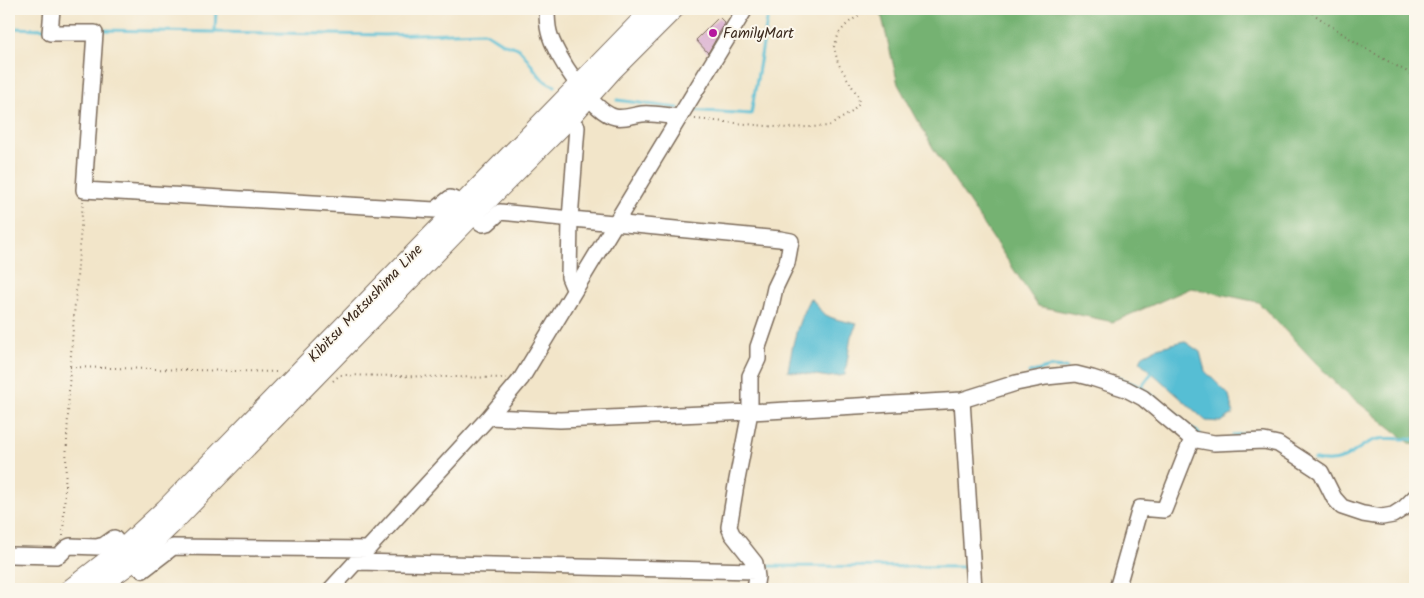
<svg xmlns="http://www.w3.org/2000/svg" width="1424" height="598" viewBox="0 0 1424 598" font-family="Kalam,sans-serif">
<rect width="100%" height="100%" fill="#fbf7ec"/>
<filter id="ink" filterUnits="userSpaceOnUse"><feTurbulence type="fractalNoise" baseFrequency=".02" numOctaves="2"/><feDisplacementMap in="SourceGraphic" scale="10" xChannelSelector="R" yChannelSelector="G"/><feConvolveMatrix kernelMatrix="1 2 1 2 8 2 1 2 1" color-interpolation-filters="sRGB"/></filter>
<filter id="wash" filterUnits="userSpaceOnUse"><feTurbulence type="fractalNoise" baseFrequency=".0096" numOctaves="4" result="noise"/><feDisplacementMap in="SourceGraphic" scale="20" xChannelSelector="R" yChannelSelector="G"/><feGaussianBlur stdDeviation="1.12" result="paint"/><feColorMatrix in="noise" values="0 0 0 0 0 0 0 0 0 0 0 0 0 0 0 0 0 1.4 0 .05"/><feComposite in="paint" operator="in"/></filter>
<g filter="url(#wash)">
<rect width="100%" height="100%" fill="#f2e5c9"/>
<path fill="#74b272" stroke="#586e48" d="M880,9H1415V445L1410,443L1341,389L1258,302L1191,288L1113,322L1038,306L933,148L898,84Z"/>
<path fill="#56bed4" stroke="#487479" d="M810,298C817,303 818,309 823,313C832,320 846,321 857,324L851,336L845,375L829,377L788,371C792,345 798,320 810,298Z
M1184,341L1200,352L1205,371L1229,395L1233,414L1221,422L1206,421L1140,362L1143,355L1157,348Z"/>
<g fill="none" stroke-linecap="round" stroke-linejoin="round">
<path stroke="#56bed4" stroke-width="3" d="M9,28L46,29
M99,30L385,35L484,32C493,36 500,43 508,45C513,47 516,46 519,49C532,61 537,81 555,86
M215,31L216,9
M617,100L678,108
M689,110L751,114L769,9
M1029,373L1051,367L1067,368
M1100,373L1121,379L1141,387L1174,412L1188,426L1200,434
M1141,387L1154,370
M1233,435L1262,432L1269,435
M1314,459C1318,461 1321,461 1325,461C1351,463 1359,442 1379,439C1390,437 1404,440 1415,439
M759,566L966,567V565"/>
</g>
<g id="blocks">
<path fill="#d7a8ce" d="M719,17L725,23L708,53L696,40Z"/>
</g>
</g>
<g filter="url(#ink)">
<use href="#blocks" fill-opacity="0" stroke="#7b6b5a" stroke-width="1"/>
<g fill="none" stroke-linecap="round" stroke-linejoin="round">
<defs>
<path id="minor" d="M52,9L50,33H95L84,190L435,210L450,198C464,201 471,218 483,224L488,223L500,212L780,239L791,241L787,263L775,288L769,315L758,347V359L750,376V412L736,485L729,527L732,534L755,563L757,577L755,589
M547,9C547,16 547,24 549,32C554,54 592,112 615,117C624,119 633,115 642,114C654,113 667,116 680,117
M574,289L569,277L570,219L577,127
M962,400L974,589
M489,417L560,420L750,412L962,400L1016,383L1046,377L1076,374L1092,378L1126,389L1143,398L1192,439L1214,443L1264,441L1278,444L1321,472L1334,498L1342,507L1363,514L1382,517L1393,515L1404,508L1415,497
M9,555L57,556C63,554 64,548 70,546L97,547L104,545L114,538L140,568L143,570L173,547L368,549
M356,562L755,571
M331,589L489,417L521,379L745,9
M1117,589L1140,508L1164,510L1192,439"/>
<path id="major" d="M70,589L123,548L165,509L652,9
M95,589L134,561L170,526L472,216L571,117L613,70L674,9"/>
</defs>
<use href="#minor" stroke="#7b6b5a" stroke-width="18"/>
<use href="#major" stroke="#7b6b5a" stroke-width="21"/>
<path stroke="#7b6b5a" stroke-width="2" stroke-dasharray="1 4" stroke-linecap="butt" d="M1309,9L1311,12C1344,36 1379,57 1415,76
M695,119L787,128L829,126L852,112L858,105L859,98L838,63L834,47L839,33L848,23L868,9
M70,367L277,372
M333,381L340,375L506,378
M63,536L70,367L83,201"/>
<use href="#minor" stroke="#fff" stroke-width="15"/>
<use href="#major" stroke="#fff" stroke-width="19"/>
</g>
</g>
<circle fill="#b5179e" stroke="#fbf7ec" stroke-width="2" cx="713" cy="33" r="5"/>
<g text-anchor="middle" stroke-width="4" stroke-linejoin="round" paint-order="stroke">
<g font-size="15" fill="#3b2a1e" stroke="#fbf7ec" text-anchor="start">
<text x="723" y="38">FamilyMart</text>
</g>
<g font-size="15" fill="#3b2a1e" stroke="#fbf7ec">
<text transform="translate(365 303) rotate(-46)" y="5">Kibitsu Matsushima Line</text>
</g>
</g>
<rect width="1424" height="598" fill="none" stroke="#fbf7ec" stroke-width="30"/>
</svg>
